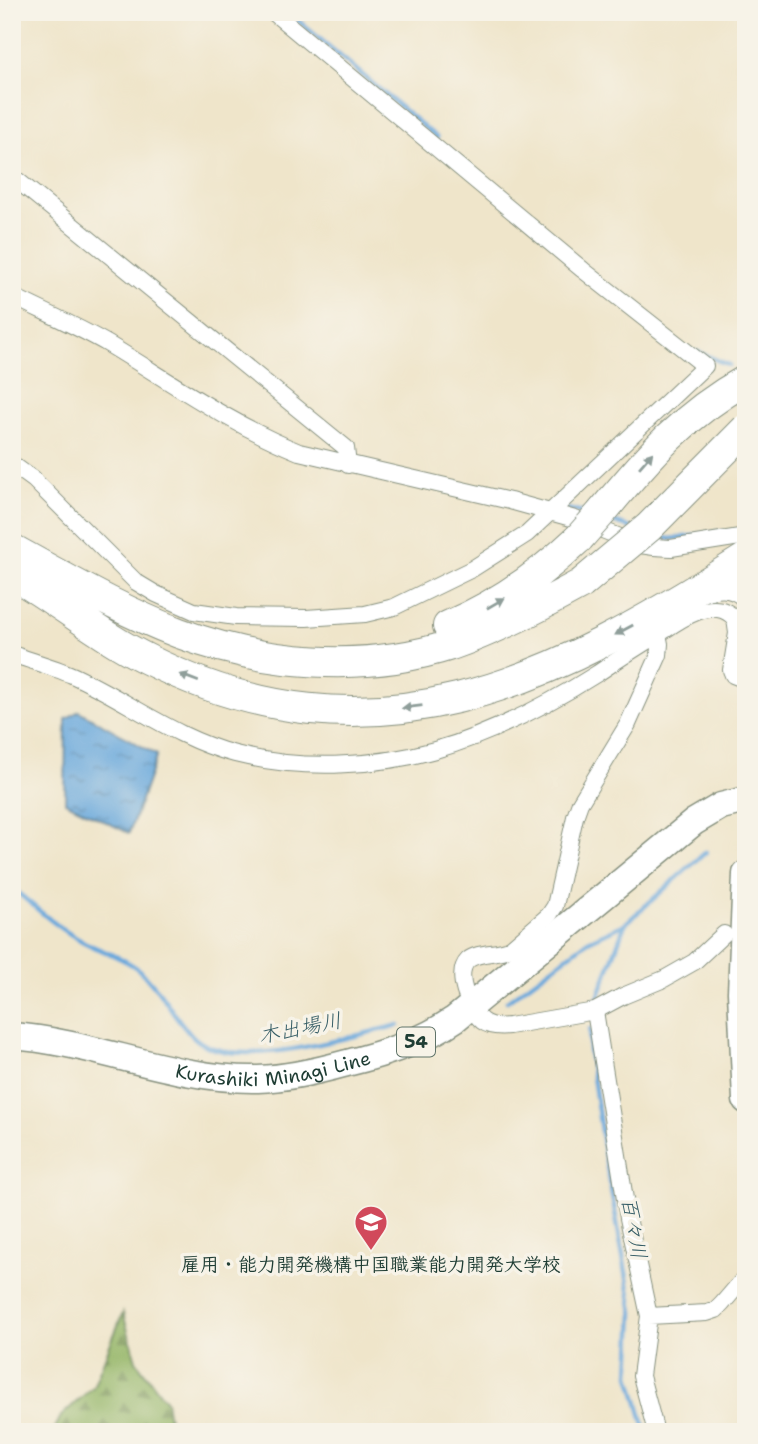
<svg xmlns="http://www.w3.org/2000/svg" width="758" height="1444" viewBox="0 0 758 1444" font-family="'Shantell Sans','Klee One',sans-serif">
<defs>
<pattern id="forest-firs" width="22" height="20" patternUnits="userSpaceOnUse" patternTransform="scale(1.75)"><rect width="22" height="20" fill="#97b76b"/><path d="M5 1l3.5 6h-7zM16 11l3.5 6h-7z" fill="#7b9659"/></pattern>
<pattern id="water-ripples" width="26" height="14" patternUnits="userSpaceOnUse" patternTransform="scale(1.75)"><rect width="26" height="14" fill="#69a8dc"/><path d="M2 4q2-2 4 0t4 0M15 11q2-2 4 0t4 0" fill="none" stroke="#568ab3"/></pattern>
</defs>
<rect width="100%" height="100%" fill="#f7f3e8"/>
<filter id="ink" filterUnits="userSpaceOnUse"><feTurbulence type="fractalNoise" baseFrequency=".0143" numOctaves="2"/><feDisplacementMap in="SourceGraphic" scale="14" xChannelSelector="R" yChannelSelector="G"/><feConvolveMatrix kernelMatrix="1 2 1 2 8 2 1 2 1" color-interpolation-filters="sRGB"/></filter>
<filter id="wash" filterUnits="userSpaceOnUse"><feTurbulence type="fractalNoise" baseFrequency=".00686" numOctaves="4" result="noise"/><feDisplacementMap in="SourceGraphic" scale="28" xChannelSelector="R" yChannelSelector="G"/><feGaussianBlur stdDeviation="1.57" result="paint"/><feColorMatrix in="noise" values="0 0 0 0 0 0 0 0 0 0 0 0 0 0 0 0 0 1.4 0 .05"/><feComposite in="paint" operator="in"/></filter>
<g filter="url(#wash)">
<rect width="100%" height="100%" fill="#efe5ca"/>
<path fill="url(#forest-firs)" stroke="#5b7a50" stroke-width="2" d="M123,1313L136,1361L166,1401L171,1432H53L61,1416L93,1387Z"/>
<path fill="url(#water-ripples)" stroke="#447288" stroke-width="2" d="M79,711L157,755L129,833L65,802L66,719Z"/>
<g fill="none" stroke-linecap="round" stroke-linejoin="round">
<path stroke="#69a8dc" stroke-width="4.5" d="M288,12L437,138
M698,352L729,365
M562,508L585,513
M610,521L631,528
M656,536L670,539L723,532
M12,892L18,893C39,910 59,929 82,941C100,951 124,957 139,970C163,990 173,1019 196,1039C235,1073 352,1036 399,1025
M598,998L625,924
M507,1001L588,941L625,924L706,852
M590,1029L589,1049L603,1145L633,1312L630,1375L646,1432"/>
</g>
</g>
<g filter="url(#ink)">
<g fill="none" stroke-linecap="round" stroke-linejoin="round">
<defs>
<path id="minor" d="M12,176L346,448L348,465
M12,296C44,312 77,326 108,344C171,382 230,424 299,452L510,501L575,519L640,545L654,547L671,548L746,536
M12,464L34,480L136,582L156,594L194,611L236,617L306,618L365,614L394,607L472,569L527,534L705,366L583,270L273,12
M658,634L660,644L659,655L628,724L580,803L575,817L555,906L549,915L511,948C498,955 479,951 468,960C454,974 469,1010 482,1021C490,1027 500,1027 509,1026L595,1011L623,996L664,979L694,962L724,934
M12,654C32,661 53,667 72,675C127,700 176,739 235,754C298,770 372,768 435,750C491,734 549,704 598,673C620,658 642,644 665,630C675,623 686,616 697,612C712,607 725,607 735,619L737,633L731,670L733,675L746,680
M595,1011L628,1218L649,1316L641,1376L656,1432
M649,1316L707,1313L716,1310L722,1304L746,1276"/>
<g id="primary">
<path d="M746,874L741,992L746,1100"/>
<path id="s1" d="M12,1036C95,1042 175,1081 258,1079C289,1078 318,1071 347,1063C387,1053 421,1042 455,1019L694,822L721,806L746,800"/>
</g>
<path id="motorway" d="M602,512C648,457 682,416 746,380
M12,549C67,579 121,611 179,633C264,665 364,673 451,645C497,629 539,607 581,584
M12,574C58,601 100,636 147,659C373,773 552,682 746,558
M700,587C717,581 731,580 746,591
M448,626C498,605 539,576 579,538"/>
</defs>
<use href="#minor" stroke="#87917f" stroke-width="18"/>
<use href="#primary" stroke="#87917f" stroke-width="29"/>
<use href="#motorway" stroke="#87917f" stroke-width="32"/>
<use href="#minor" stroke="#fff" stroke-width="16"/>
<use href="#primary" stroke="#fff" stroke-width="26"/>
<use href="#motorway" stroke="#fff" stroke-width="30"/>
<defs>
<path id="motorway-bridge" d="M579,538L602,512
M581,584L649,527L746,429"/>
</defs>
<use href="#motorway-bridge" stroke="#87917f" stroke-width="32" stroke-linecap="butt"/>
<use href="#motorway-bridge" stroke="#fff" stroke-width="30"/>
</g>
<defs><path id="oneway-solid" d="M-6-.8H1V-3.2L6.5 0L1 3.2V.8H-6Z" transform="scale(1.75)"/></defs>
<g fill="#8f9e9a">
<use href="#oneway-solid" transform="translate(646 460) rotate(-49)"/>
<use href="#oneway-solid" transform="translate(496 603) rotate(-30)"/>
<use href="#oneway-solid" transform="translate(624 630) rotate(151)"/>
<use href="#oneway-solid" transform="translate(189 678) rotate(-159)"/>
<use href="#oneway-solid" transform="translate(412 707) rotate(173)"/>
</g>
</g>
<defs>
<symbol id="university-pin" viewBox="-11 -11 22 30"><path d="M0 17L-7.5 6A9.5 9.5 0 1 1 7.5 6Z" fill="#d1495b" stroke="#f7f3e8"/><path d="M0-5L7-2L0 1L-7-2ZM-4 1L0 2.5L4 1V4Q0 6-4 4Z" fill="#fff"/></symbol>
</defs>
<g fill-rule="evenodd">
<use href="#university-pin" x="352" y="1203" width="38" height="52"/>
</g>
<g text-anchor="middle" stroke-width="7" stroke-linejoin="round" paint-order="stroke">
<rect fill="#f7f3e8" stroke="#60746a" stroke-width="2" x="397" y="1027.5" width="38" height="29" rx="5"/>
<g font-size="18" font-weight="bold" fill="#1f3d34">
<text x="416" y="1048">54</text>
</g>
<g font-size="19" fill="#1f3d34" stroke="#f7f3e8">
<text dy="7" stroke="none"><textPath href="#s1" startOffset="266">Kurashiki Minagi Line</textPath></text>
</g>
<g font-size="19" font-weight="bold" fill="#1f3d34" stroke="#f7f3e8">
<text x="371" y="1271">雇用・能力開発機構中国職業能力開発大学校</text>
</g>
<g font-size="21" font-style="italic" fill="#355d66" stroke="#f7f3e8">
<text transform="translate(300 1028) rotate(-11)" y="7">木出場川</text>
<text transform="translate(634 1228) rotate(80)" y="7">百々川</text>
</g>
</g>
<rect width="758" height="1444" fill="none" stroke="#f7f3e8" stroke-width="42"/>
</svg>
